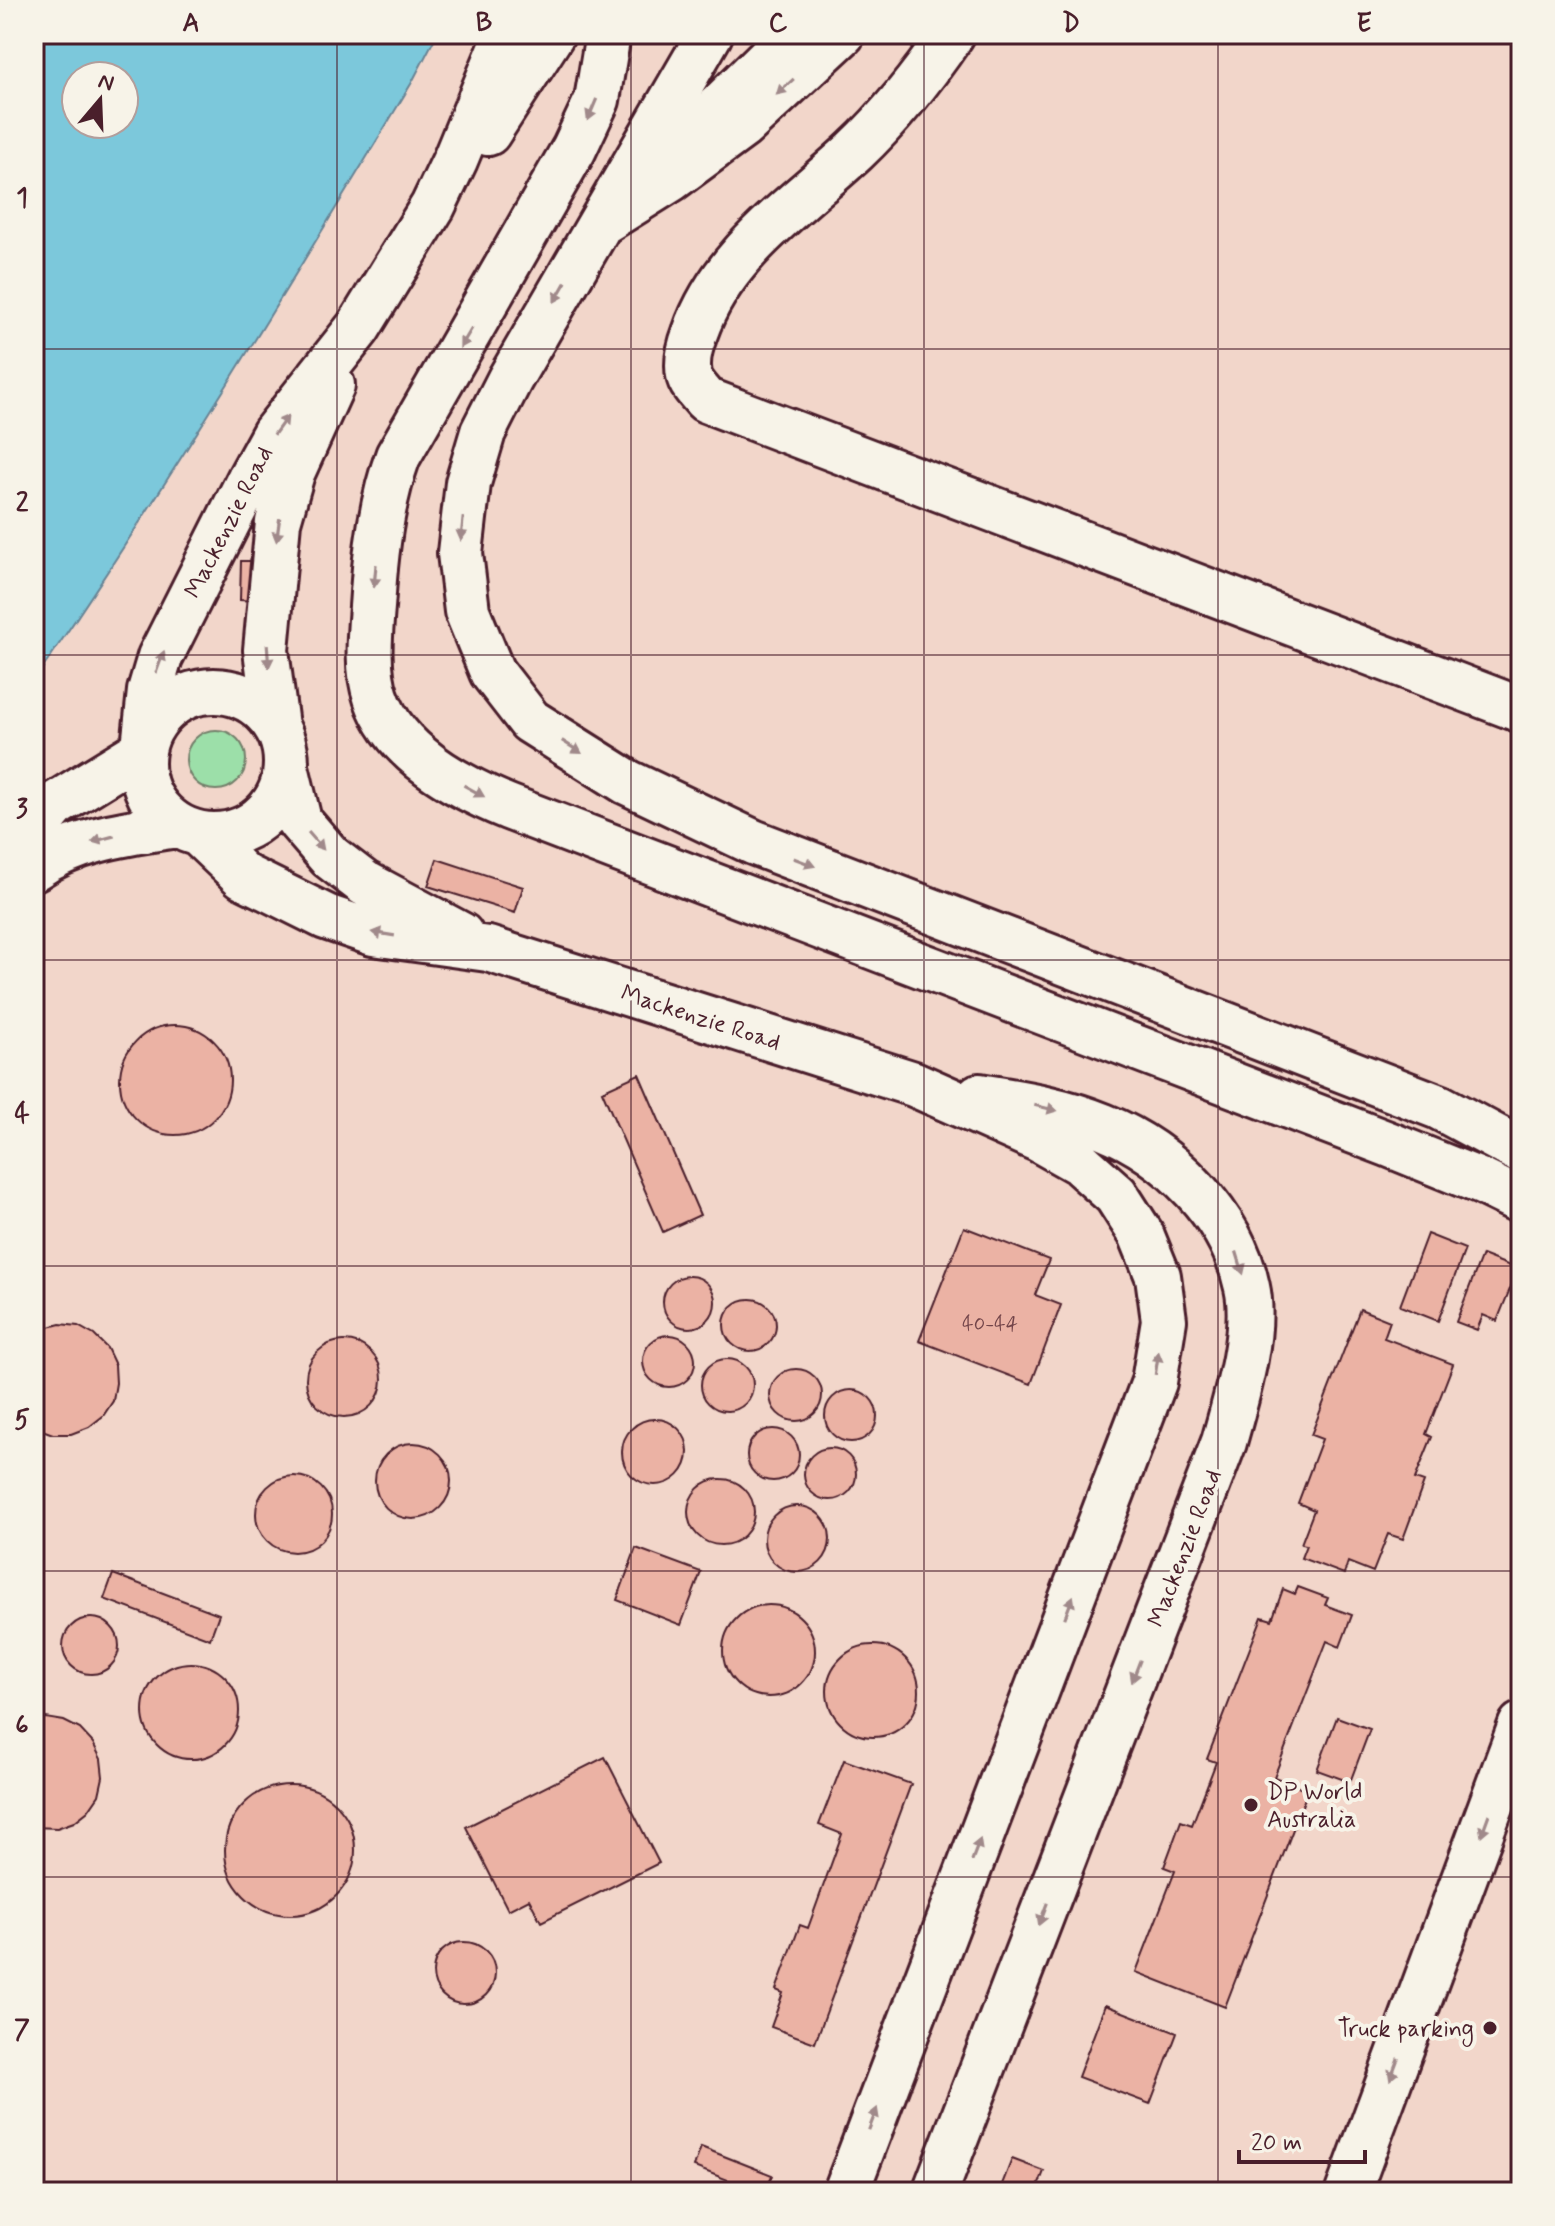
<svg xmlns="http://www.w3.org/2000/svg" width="1555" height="2226" viewBox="0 0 1555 2226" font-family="Mynerve,sans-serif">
<rect width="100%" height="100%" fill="#f5e6da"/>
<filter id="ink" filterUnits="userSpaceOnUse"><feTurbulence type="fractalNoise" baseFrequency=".0125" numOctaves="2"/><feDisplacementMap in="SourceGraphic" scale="16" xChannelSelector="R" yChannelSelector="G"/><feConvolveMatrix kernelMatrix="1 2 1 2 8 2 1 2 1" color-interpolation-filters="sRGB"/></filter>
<g filter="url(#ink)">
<path fill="#f2d6ca" d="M437,34H1521V2192H34V681L164,485L411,84Z"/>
<path fill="#9cdfa9" stroke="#737f6a" stroke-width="2" d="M186 760a30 30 0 1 1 60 0a30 30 0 1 1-60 0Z"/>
<path fill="#7cc8db" stroke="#688495" stroke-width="2" fill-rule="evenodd" d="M34,34H437L411,84C289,286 167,487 34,681ZM76,76H124V124H76Z"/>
<path fill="#ebb2a4" stroke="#4a1f2b" stroke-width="2" d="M241,561H254V601L240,600Z
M437,859L523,887L515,913L428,886Z
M120 1080a55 55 0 1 1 110 0a55 55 0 1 1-110 0Z
M639,1074L700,1215L663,1232L602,1091Z
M964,1227L1049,1260L1035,1295L1061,1305L1031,1384L919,1341Z
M1427,1234L1465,1249L1438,1321L1400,1306Z
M1482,1255L1518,1269L1497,1321L1483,1315L1477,1330L1456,1322Z
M663 1302a26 26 0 1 1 52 0a26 26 0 1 1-52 0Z
M724 1325a26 26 0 1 1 52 0a26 26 0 1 1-52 0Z
M1360,1309L1390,1321L1384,1338L1453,1364L1426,1434L1432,1437L1415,1479L1424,1482L1403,1539L1388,1534L1373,1572L1348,1562L1344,1574L1301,1558L1306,1545L1301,1544L1314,1510L1298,1503L1322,1439L1311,1435Z
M60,1324L78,1326L94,1335L107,1348L115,1365L116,1383L113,1401L103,1416L89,1427L71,1434H53L34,1427V1331Z
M643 1361a26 26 0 1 1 52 0a26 26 0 1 1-52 0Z
M306 1379a38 38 0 1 1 76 0a38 38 0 1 1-76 0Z
M701 1385a26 26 0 1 1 52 0a26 26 0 1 1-52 0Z
M770 1395a26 26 0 1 1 52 0a26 26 0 1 1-52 0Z
M825 1416a26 26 0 1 1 52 0a26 26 0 1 1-52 0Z
M622 1452a33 33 0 1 1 66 0a33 33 0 1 1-66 0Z
M747 1455a26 26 0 1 1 52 0a26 26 0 1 1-52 0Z
M375 1481a38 38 0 1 1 76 0a38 38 0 1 1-76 0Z
M804 1474a26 26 0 1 1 52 0a26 26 0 1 1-52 0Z
M256 1514a38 38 0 1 1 76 0a38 38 0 1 1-76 0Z
M688 1512a33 33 0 1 1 66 0a33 33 0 1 1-66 0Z
M764 1539a33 33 0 1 1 66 0a33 33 0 1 1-66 0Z
M636,1548L701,1572L681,1625L617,1600Z
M113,1574L219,1614L210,1639L104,1599Z
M1298,1587L1328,1598L1325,1605L1352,1615L1340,1647L1327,1641L1274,1777L1308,1790L1225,2007L1136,1972L1175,1871L1164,1867L1181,1821L1192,1825L1216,1762L1207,1759L1262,1617L1272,1620L1283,1589L1295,1594Z
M723 1651a46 46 0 1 1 92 0a46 46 0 1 1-92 0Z
M63 1646a28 28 0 1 1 56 0a28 28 0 1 1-56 0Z
M827 1691a46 46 0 1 1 92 0a46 46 0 1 1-92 0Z
M143 1711a48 48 0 1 1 96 0a48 48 0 1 1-96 0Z
M1337,1717L1370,1729L1350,1782L1317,1770Z
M46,1718L64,1721L80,1729L93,1743L101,1759L103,1777L99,1795L88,1811L74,1822L57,1828L34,1827V1720Z
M605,1757L659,1863L541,1922L529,1899L508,1910L466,1827Z
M844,1760L911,1784L815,2043L771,2027L783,1993L776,1990L800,1925L808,1928L842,1834L819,1825Z
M225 1850a65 65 0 1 1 130 0a65 65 0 1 1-130 0Z
M433 1973a31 31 0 1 1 62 0a31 31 0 1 1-62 0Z
M1105,2005L1177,2033L1150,2104L1078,2077Z
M701,2147L772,2175L766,2192H759L694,2167Z
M1012,2159L1044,2171L1036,2192H999Z"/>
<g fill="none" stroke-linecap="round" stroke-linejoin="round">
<defs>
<path id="minor" d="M608,34L597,100L574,149L398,456C382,500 376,547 373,593C371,626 365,665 376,697C395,753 457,786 508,807L1388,1144L1482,1182L1521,1201
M710,34L510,379L483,432L468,483L460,553L467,611L492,672L530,721L627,782L753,842L1439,1107L1521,1151
M952,34C924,75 891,117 855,151C796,206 722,254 695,333C690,346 686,361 689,375C690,383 700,393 706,400L1521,710
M488,133L552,34
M681,144L793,34
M604,221L671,179L743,126L842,34
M142 763a72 72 0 1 1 144 0a72 72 0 1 1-144 0Z
M276,726L266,650L278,522L292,473L332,385
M145,738L150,691L160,657L250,478L274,434L358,328L433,206L455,160L507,34
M287,771L299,821L330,857L364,883L461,935
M34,830L56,804L142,751
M200,835L243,876L326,917L373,933L488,949L914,1084L1040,1140L1079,1162L1116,1195L1141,1234L1158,1276L1164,1320L1154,1382L846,2192
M34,868C77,839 126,833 177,825
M935,2192L1224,1442C1236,1399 1257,1331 1247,1287C1232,1215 1170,1153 1103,1126C1063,1109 1021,1103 979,1096
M1348,2192L1521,1725"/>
</defs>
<use href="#minor" stroke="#4a1f2b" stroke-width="50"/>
<use href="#minor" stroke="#f7f3e8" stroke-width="44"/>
</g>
<defs><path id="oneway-solid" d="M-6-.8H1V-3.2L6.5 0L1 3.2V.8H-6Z" transform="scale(2)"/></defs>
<g fill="#a0898a">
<use href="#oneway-solid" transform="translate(785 87) rotate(137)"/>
<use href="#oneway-solid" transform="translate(592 110) rotate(113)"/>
<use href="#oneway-solid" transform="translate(560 292) rotate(120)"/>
<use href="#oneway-solid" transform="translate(466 338) rotate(121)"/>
<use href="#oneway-solid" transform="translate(281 425) rotate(-54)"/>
<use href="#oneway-solid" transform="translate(462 529) rotate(96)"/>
<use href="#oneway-solid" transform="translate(278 530) rotate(98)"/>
<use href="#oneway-solid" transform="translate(375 576) rotate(95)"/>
<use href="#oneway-solid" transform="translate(268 656) rotate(86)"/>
<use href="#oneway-solid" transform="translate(160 662) rotate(-70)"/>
<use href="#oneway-solid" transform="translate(572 747) rotate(32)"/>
<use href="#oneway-solid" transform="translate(474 791) rotate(29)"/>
<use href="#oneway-solid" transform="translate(103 839) rotate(165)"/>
<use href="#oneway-solid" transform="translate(316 841) rotate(49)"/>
<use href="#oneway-solid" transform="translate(804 862) rotate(21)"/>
<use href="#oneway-solid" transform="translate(383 934) rotate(-171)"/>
<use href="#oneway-solid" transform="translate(1046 1108) rotate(13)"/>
<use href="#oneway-solid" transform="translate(1240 1263) rotate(73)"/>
<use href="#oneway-solid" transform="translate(1157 1363) rotate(-82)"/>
<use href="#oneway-solid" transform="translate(1069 1607) rotate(-69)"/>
<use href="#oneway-solid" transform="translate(1136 1671) rotate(111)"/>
<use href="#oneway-solid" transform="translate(1485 1825) rotate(110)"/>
<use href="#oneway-solid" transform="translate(976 1850) rotate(-69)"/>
<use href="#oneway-solid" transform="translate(1043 1914) rotate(111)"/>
<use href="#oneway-solid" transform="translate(1394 2069) rotate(111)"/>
<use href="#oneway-solid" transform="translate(873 2119) rotate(-69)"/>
</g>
</g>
<path fill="none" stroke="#4a1f2b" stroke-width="2" stroke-opacity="0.55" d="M337,34V2192M631,34V2192M924,34V2192M1218,34V2192M34,349H1521M34,655H1521M34,960H1521M34,1266H1521M34,1571H1521M34,1877H1521"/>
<g fill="#4a1f2b" stroke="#f7f3e8" stroke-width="3">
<circle cx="1251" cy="1805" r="8"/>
<circle cx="1490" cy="2028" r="8"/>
</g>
<g text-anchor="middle" stroke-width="8" stroke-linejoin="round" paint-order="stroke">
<g font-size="20" fill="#724449">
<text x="990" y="1330">40-44</text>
</g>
<g font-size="24" fill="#4a1f2b" stroke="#f7f3e8">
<text transform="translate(228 522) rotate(-63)" y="8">Mackenzie Road</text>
<text transform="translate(701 1017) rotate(18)" y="8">Mackenzie Road</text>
<text transform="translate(1184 1548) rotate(-69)" y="8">Mackenzie Road</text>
</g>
<g font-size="24" fill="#4a1f2b" stroke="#f7f3e8" text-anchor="start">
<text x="1267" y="1799">DP World<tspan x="1267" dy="28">Australia</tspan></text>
<text x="1474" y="2036" text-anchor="end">Truck parking</text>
</g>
</g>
<rect width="1555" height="2226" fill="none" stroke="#f7f3e8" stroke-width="88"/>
<g transform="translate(100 100) rotate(19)"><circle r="38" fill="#f7f3e8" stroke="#b29e9c" stroke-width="2"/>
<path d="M0-6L14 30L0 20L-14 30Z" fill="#4a1f2b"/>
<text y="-12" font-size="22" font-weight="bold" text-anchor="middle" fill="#4a1f2b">N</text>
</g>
<path d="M1239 2150v12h126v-12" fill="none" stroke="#4a1f2b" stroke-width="4"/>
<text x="1251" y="2150" font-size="24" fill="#4a1f2b" stroke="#f7f3e8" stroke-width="6" paint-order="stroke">20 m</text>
<rect x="44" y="44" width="1467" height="2138" fill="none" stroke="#4a1f2b" stroke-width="3"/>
<g font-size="26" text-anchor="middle" font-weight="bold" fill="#4a1f2b">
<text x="191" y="31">A</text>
<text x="484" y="31">B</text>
<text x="778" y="31">C</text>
<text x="1071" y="31">D</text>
<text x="1364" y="31">E</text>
<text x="22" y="206">1</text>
<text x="22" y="511">2</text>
<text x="22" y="817">3</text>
<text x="22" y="1122">4</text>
<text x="22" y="1428">5</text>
<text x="22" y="1733">6</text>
<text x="22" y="2038">7</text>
</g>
</svg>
